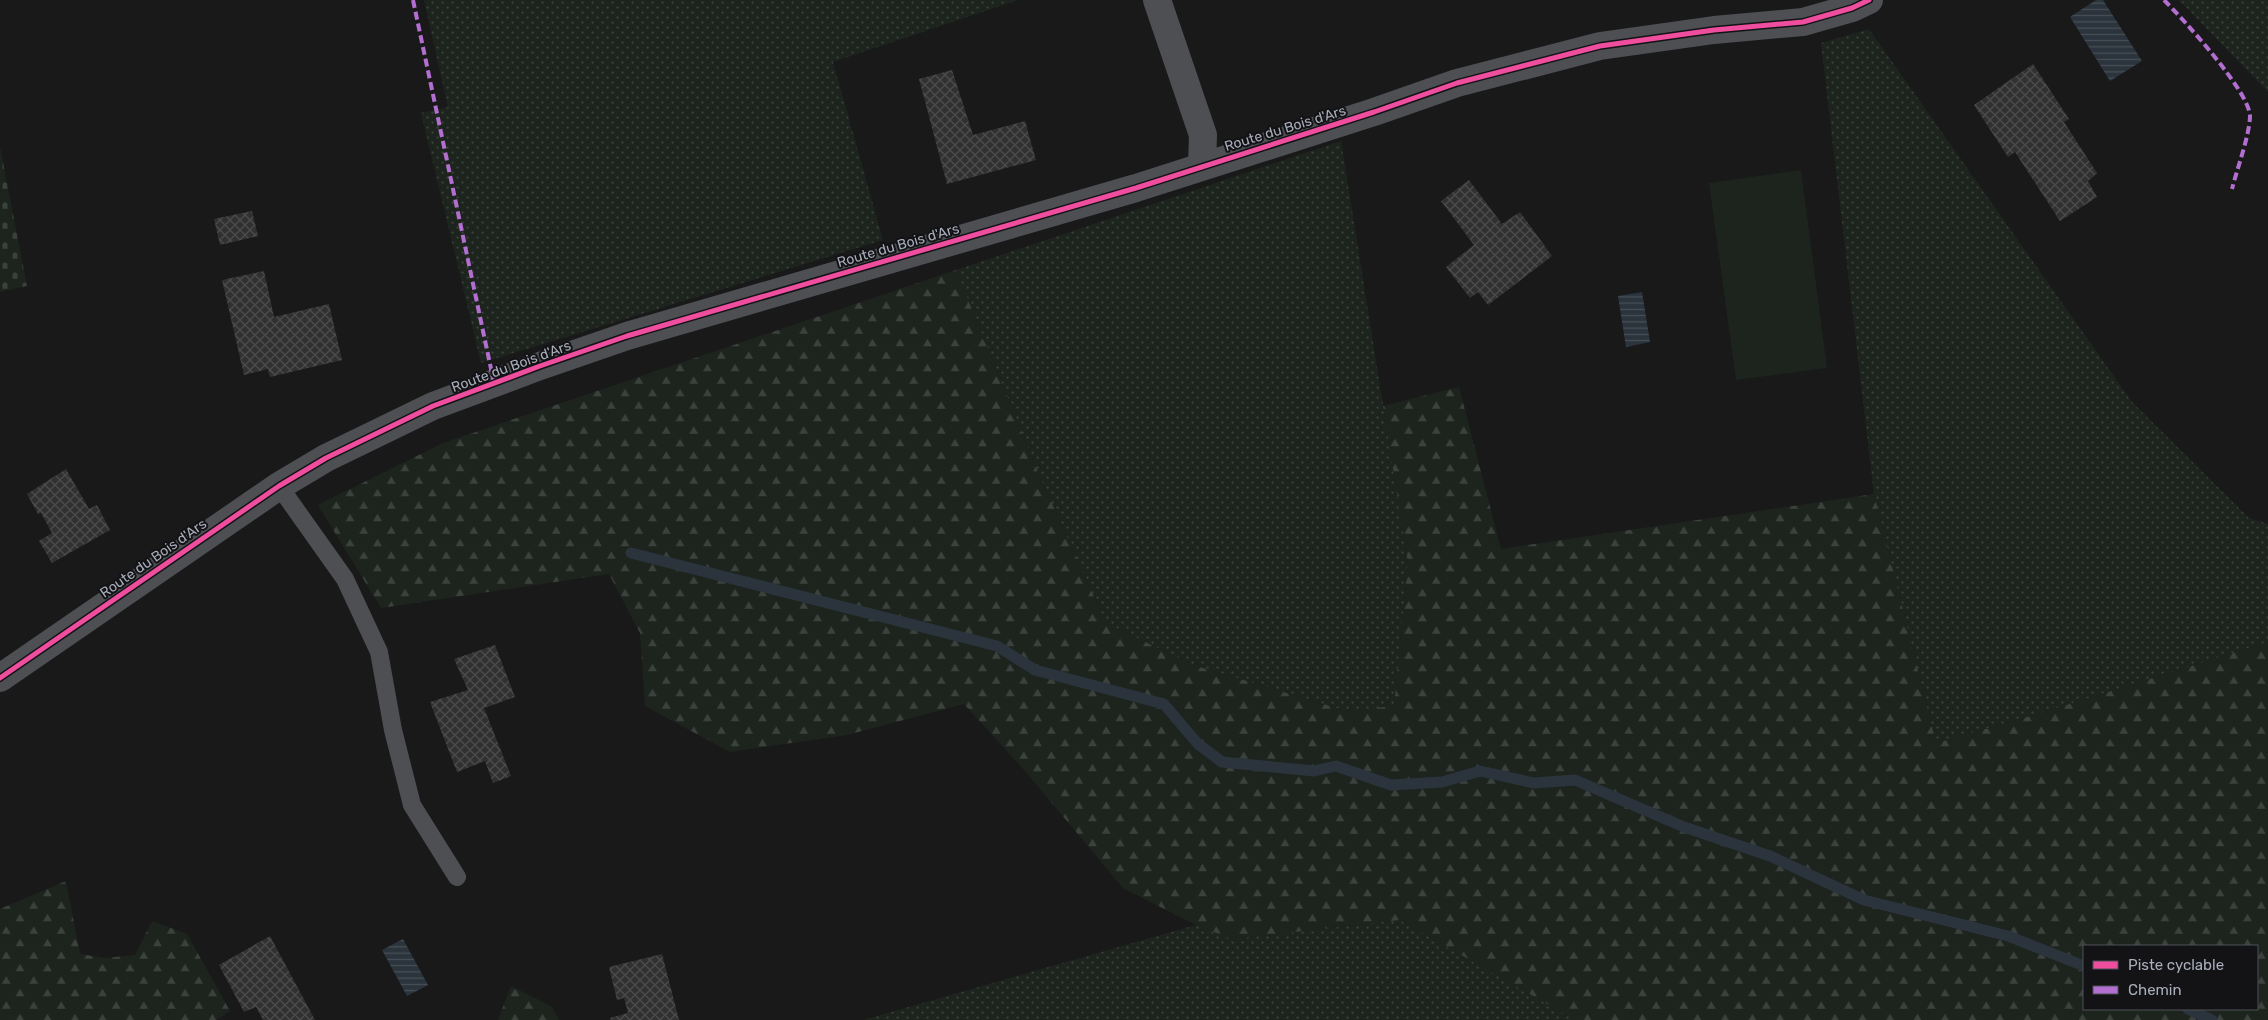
<svg xmlns="http://www.w3.org/2000/svg" width="2268" height="1020" viewBox="0 0 2268 1020" font-family="Rubik,sans-serif">
<defs>
<pattern id="grass-dots" width="8" height="8" patternUnits="userSpaceOnUse" patternTransform="scale(1.25)"><rect width="8" height="8" fill="#1d241e"/><path d="M2 2h.1M6 6h.1" fill="none" stroke="#3b413d" stroke-width="1.8" stroke-linecap="round"/></pattern>
<pattern id="forest-firs" width="22" height="20" patternUnits="userSpaceOnUse" patternTransform="scale(1.25)"><rect width="22" height="20" fill="#1d241e"/><path d="M5 1l3.5 6h-7zM16 11l3.5 6h-7z" fill="#3b413d"/></pattern>
<pattern id="cemetery-stones" width="16" height="16" patternUnits="userSpaceOnUse" patternTransform="scale(1.25)"><rect width="16" height="16" fill="#1d241e"/><path d="M2 7V4a2 2 0 0 1 4 0v3zM10 15v-3a2 2 0 0 1 4 0v3z" fill="#3b413d"/></pattern>
<pattern id="water-rules" width="6" height="5" patternUnits="userSpaceOnUse" patternTransform="scale(1.25)"><rect width="6" height="5" fill="#2b343d"/><path d="M0 2.5h6" fill="none" stroke="#474f57"/></pattern>
<pattern id="building-cross-hatch" width="8" height="8" patternUnits="userSpaceOnUse" patternTransform="scale(1.25)"><rect width="8" height="8" fill="#313132"/><path d="M0 0l8 8M0 8l8-8" fill="none" stroke="#4c4c4e"/></pattern>
</defs>
<rect width="100%" height="100%" fill="#19191a"/>
<path fill="url(#grass-dots)" d="M424,0H1018L833,62L883,240L481,363L421,113L448,107Z
M2179,0H2268V92Z
M1869,29L2132,402L2249,518L2268,524V642L2031,716L1936,743L1874,494L1821,43Z
M1341,141L1408,562L1394,707L1347,711L1193,665L1106,623L1040,477L956,270Z
M1400,920L1575,1020H863L1196,925L1232,939Z"/>
<path fill="url(#forest-firs)" fill-rule="evenodd" d="M956,270L1040,477L1106,623L1193,665L1347,711L1394,706L1408,562L1383,406L1459,387L1501,549L1874,494L1936,743L2031,716L2268,642V1020H1575L1400,920L1232,939L1196,925L1123,888L1025,771L964,704L847,735L730,752L645,706L640,633L609,574L381,608L318,505L443,443ZM2257,946V1009H2084V946Z
M66,881L80,954L106,958L135,955L152,921L187,934L230,1011L216,1020H0V909Z
M511,986L551,1006L559,1020H498Z"/>
<path fill="url(#cemetery-stones)" d="M0,147L27,286L0,292Z"/>
<path fill="#1d241e" d="M1801,170L1827,368L1736,380L1709,183Z"/>
<path fill="url(#water-rules)" d="M2096,0H2103L2142,61L2110,81L2070,17Z
M1642,292L1650,342L1626,347L1618,296Z
M403,939L428,985L407,996L382,950Z"/>
<g fill="none" stroke-linecap="round" stroke-linejoin="round">
<path stroke="#2b343d" stroke-width="11" d="M631,553L997,646L1035,670L1164,704L1198,744L1222,762L1314,771L1336,766L1391,785L1442,782L1480,771L1534,783L1575,780L1684,827L1770,856L1864,900L2008,936L2084,966
M2188,1009L2212,1020"/>
</g>
<path fill="url(#building-cross-hatch)" d="M2033,64L2069,119L2064,122L2097,173L2088,181L2097,197L2060,221L2015,152L2008,157L1974,105Z
M952,70L973,135L1025,121L1036,160L947,184L919,79Z
M1469,180L1502,224L1520,212L1552,256L1488,305L1478,292L1470,298L1446,267L1474,245L1441,201Z
M252,211L258,236L220,245L214,219Z
M264,271L274,317L329,304L342,360L270,377L268,369L244,375L222,280Z
M66,469L89,509L97,505L110,530L52,563L39,541L52,533L41,513L38,514L27,494Z
M495,645L515,697L484,708L511,776L493,783L485,761L457,772L430,702L468,690L454,659Z
M270,936L315,1020H263L256,1007L244,1012L219,965Z
M662,954L679,1020H611L610,1018L628,1013L624,998L617,1000L609,967Z"/>
<g fill="none" stroke-linecap="round" stroke-linejoin="round">
<path stroke="#4d4f53" stroke-width="18" d="M279,486L345,579L379,652L393,730L412,805L457,877"/>
<path stroke="#4d4f53" stroke-width="28" d="M1157,0L1203,135L1202,166
M0,678L279,486L326,458L433,406L540,366L627,336L1136,188L1374,112L1457,83L1600,46L1714,30L1803,22L1852,8L1869,0"/>
<path stroke="#b36fd0" stroke-width="4" stroke-dasharray="8 4" stroke-linecap="butt" d="M413,0L494,383
M2164,0C2183,19 2251,93 2250,117C2249,137 2237,169 2232,189"/>
<defs>
<path id="cycleway" d="M0,678L279,486L326,458L433,406L540,366L627,336L1136,188L1374,112L1457,83L1600,46L1714,30L1803,22L1852,8L1869,0"/>
</defs>
<use href="#cycleway" stroke="#131316" stroke-width="8"/>
<use href="#cycleway" stroke="#ef4d9e" stroke-width="5"/>
</g>
<g text-anchor="middle" stroke-width="4" stroke-linejoin="round" paint-order="stroke">
<g font-size="14" fill="#a9aebb" stroke="#131316">
<text transform="translate(1285 128) rotate(-17)" y="5">Route du Bois d'Ars</text>
<text transform="translate(898 245) rotate(-16)" y="5">Route du Bois d'Ars</text>
<text transform="translate(511 366) rotate(-20)" y="5">Route du Bois d'Ars</text>
<text transform="translate(153 558) rotate(-35)" y="5">Route du Bois d'Ars</text>
</g>
</g>
<rect x="2083" y="945" width="175" height="65" fill="#131316" stroke="#4f5158"/>
<rect x="2093" y="961" width="25" height="8" fill="#ef4d9e" stroke="#4f5158"/>
<text x="2128" y="970" font-size="15" fill="#a9aebb">Piste cyclable</text>
<rect x="2093" y="986" width="25" height="8" fill="#b36fd0" stroke="#4f5158"/>
<text x="2128" y="995" font-size="15" fill="#a9aebb">Chemin</text>
</svg>
